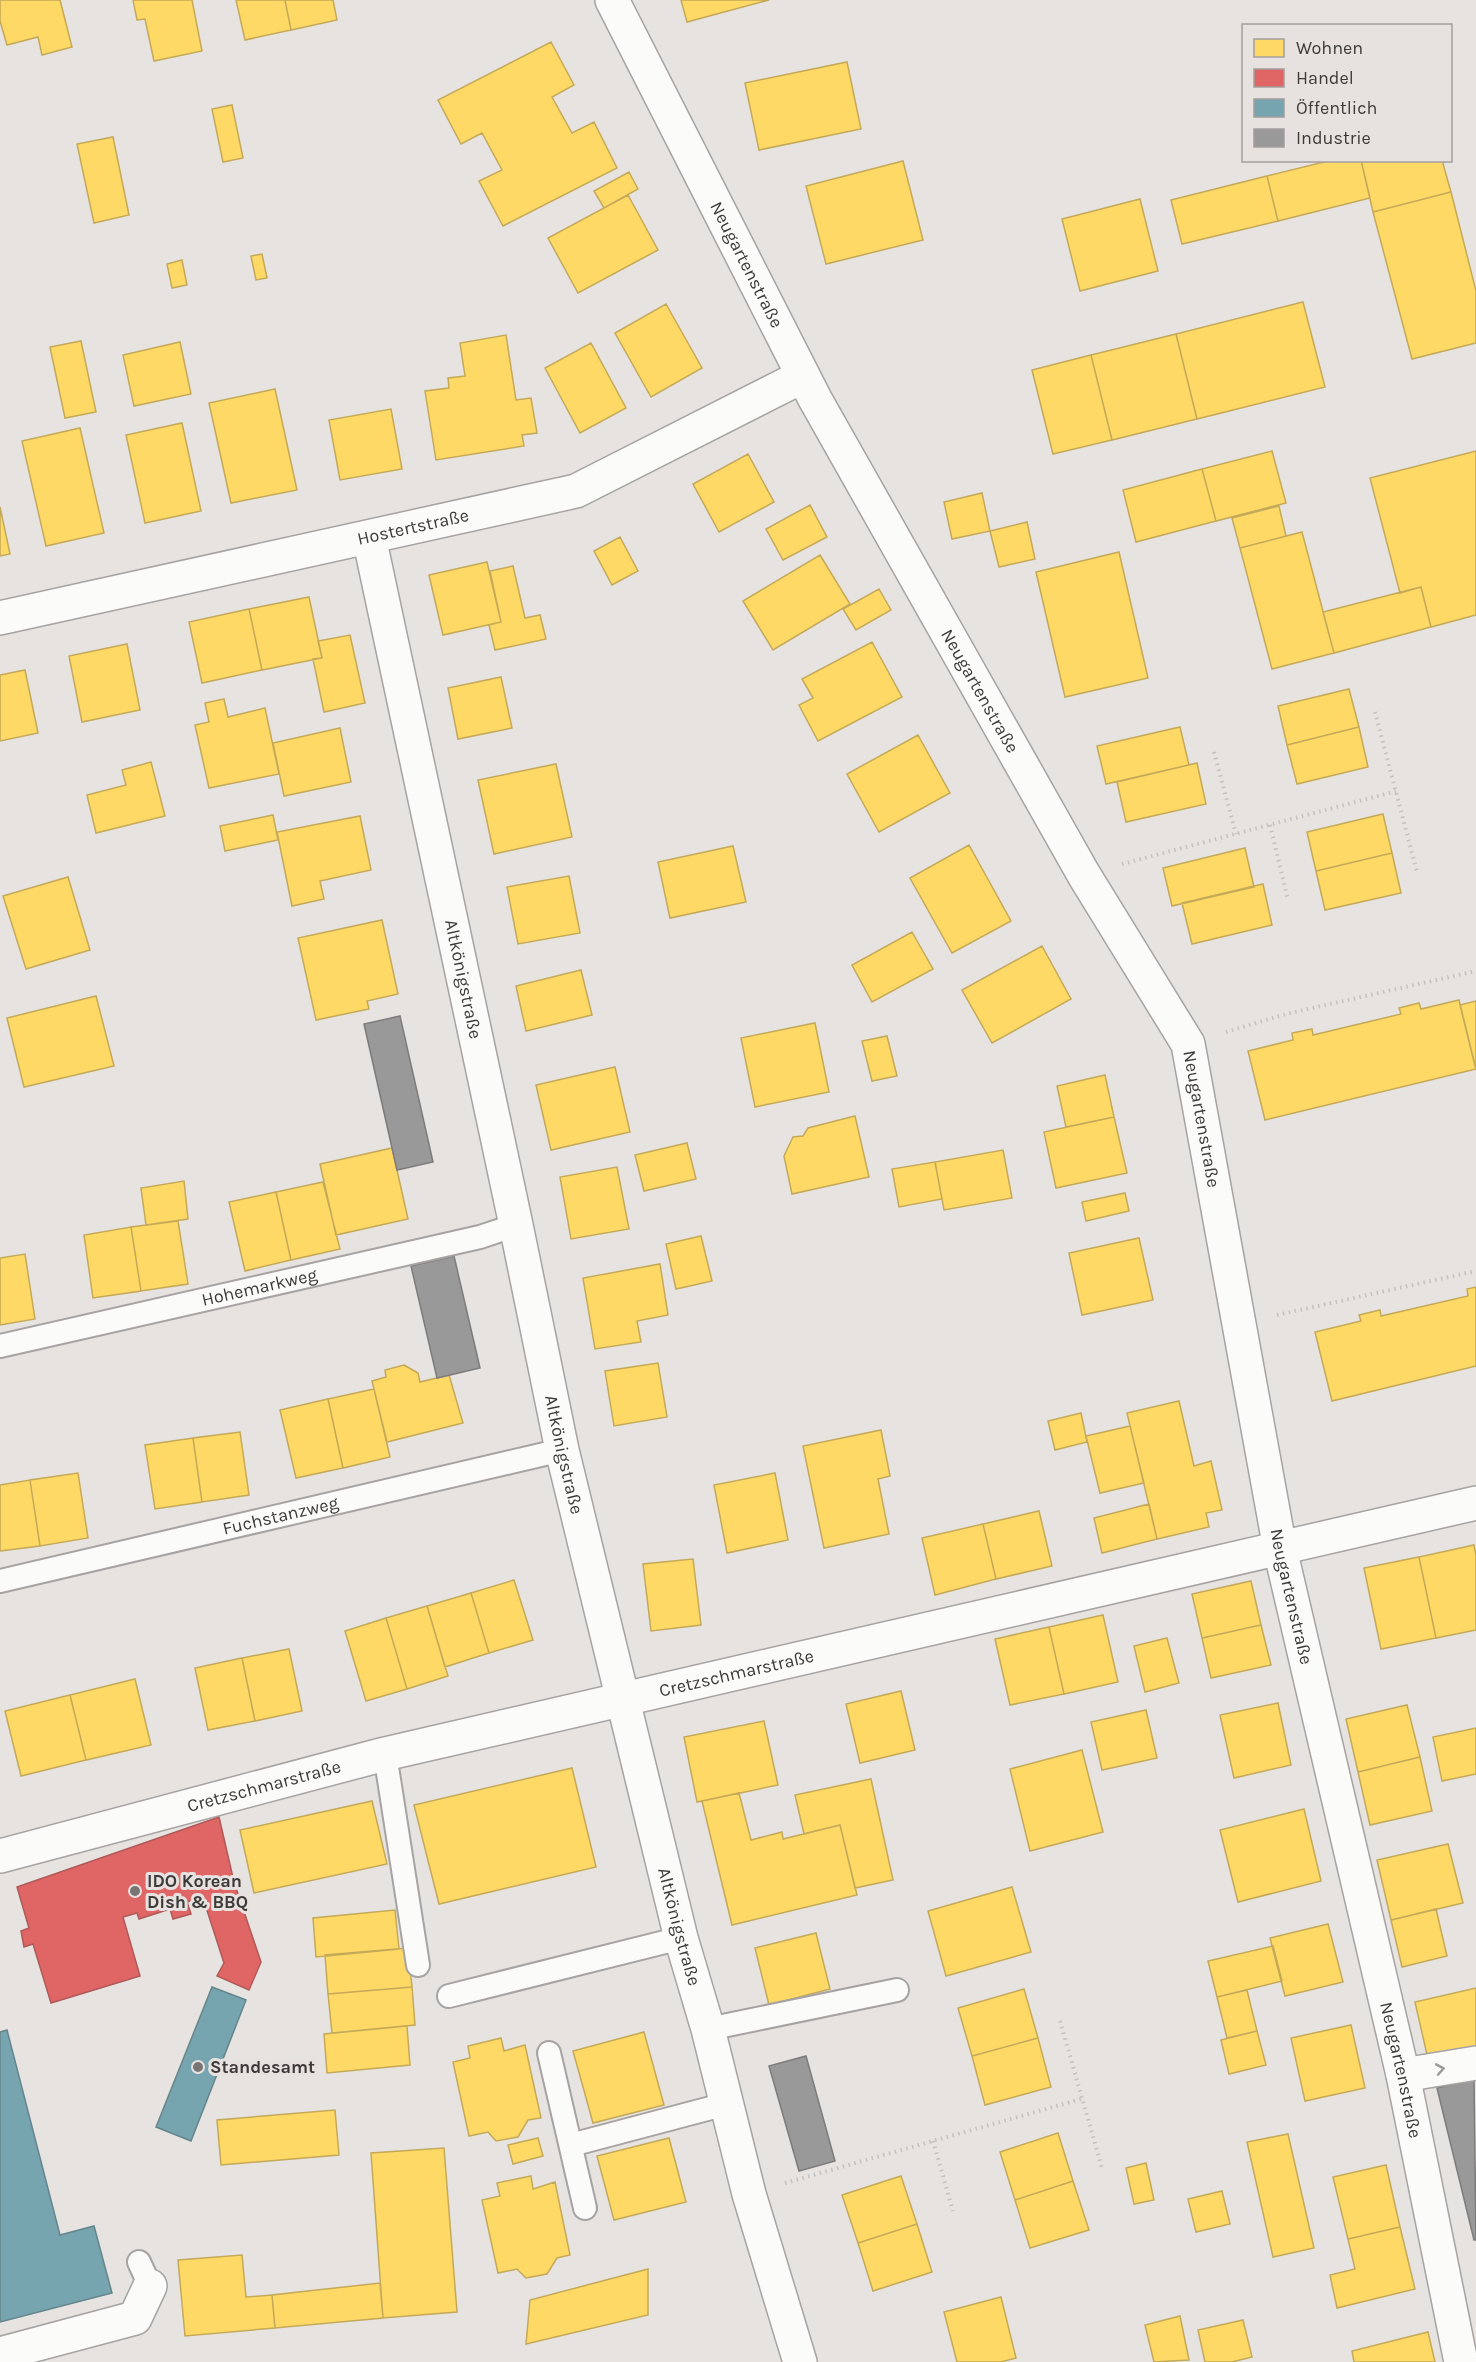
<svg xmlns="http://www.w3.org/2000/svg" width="1476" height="2362" viewBox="0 0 1476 2362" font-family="Karla,sans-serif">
<rect width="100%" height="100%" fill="#e6e3e1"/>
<path fill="#ffd966" stroke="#c4a958" stroke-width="1.5" d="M0,0H60L72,47L42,55L38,37L7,45L0,21Z
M133,0H192L202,51L154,61L145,19L137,20Z
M236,0H285L291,30L245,40Z
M285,0H333L337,20L291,30Z
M681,0H769L687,22Z
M551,42L574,85L552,97L572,133L594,122L617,168L503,226L479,181L502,170L482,133L461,144L438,100Z
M847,62L861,129L759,150L745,83Z
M232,105L243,158L223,162L212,109Z
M113,137L129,215L94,223L77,144Z
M1332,160H1361L1370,198L1278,221L1267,176Z
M1361,160H1442L1451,192L1373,212Z
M903,161L923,240L826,264L806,186Z
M629,172L638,189L604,208L594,191Z
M1267,176L1278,221L1182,244L1171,200Z
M1451,192L1476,291V343L1412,359L1373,212Z
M628,195L658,250L578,293L548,238Z
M1140,199L1158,271L1080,291L1062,219Z
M262,254L267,278L256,280L251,256Z
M182,260L187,285L172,288L167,264Z
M1303,302L1325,387L1197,419L1176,334Z
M666,304L702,368L651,397L615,333Z
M1176,334L1197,419L1112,440L1091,355Z
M506,335L516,400L531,398L537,433L522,435L524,446L436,460L425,391L449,388L448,378L465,376L460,343Z
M81,341L96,412L65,418L50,347Z
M180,342L191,394L134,406L123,355Z
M591,343L626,408L580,433L545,368Z
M1091,355L1112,440L1053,454L1032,370Z
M275,389L297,490L231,503L209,403Z
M391,409L402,469L340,480L329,420Z
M182,423L201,511L145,523L126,435Z
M80,428L104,533L46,546L22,441Z
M1272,451L1286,503L1216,521L1202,469Z
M1476,451V615L1431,627L1421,587L1400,593L1370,478Z
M748,454L774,502L719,532L693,484Z
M1202,469L1216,521L1136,542L1123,490Z
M982,493L990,531L952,539L944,502Z
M810,505L827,537L783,560L766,529Z
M1279,506L1286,536L1240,548L1232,518Z
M0,507L10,554L0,556Z
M1027,522L1035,559L999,567L990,531Z
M1302,532L1334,653L1272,669L1240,548Z
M620,537L638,571L612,585L594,551Z
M1119,552L1148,678L1065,697L1036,572Z
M820,555L850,604L773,650L743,601Z
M487,562L501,622L443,635L429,575Z
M513,566L525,618L540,615L546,639L495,650L489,625L501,622L490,571Z
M1421,587L1431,627L1334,653L1323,612Z
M879,589L891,610L856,630L843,609Z
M309,597L322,658L262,670L249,609Z
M249,609L262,670L202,683L189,622Z
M350,635L365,703L324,712L313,659L322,658L318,641Z
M872,642L902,697L818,741L799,705L813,698L802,679Z
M127,644L140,710L82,722L69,656Z
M25,670L38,733L0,741V675Z
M501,677L512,728L458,739L448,688Z
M1349,689L1359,727L1287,745L1278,706Z
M224,699L228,717L265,708L279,774L209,788L195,725L209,722L205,703Z
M1180,727L1189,765L1106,784L1097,746Z
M1359,727L1368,767L1297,784L1287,745Z
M340,728L351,782L284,796L273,743Z
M918,735L950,793L879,832L847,774Z
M151,762L165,816L96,833L87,795L126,785L122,770Z
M1197,763L1206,804L1126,822L1117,782Z
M556,764L572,837L494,854L478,780Z
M1383,814L1392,853L1316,871L1307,832Z
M273,815L278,840L225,851L220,826Z
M360,816L371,870L320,881L324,899L292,906L277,832Z
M969,845L1011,921L952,953L910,878Z
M733,846L746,902L670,918L658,862Z
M1245,848L1254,887L1172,906L1163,868Z
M1392,853L1401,893L1325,910L1316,871Z
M569,876L580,933L518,944L507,887Z
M68,877L90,950L26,969L3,896Z
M1263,884L1272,925L1192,944L1182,903Z
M382,920L398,994L367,1001L369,1009L316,1020L298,938Z
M912,932L933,969L872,1002L852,965Z
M1042,946L1071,999L992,1043L962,990Z
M581,970L592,1015L526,1031L516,986Z
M96,996L114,1066L24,1087L7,1018Z
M1459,1000L1476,1069L1265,1120L1248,1051L1293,1040L1292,1033L1312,1029L1313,1035L1401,1014L1399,1008L1419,1003L1421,1009Z
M1476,1001V1070L1460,1005Z
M815,1023L829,1092L755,1107L741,1038Z
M887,1036L897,1076L872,1081L862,1041Z
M615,1067L630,1132L551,1150L536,1085Z
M1105,1075L1114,1117L1066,1127L1057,1086Z
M855,1116L869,1177L792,1194L784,1156L793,1137L803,1136L808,1128Z
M1114,1117L1127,1173L1056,1188L1044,1132Z
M687,1143L696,1179L644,1191L635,1155Z
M392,1148L408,1219L336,1235L320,1164Z
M1003,1150L1012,1198L944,1210L935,1162Z
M935,1162L942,1199L899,1207L892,1169Z
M617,1167L629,1229L571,1239L560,1177Z
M184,1181L188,1219L146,1225L141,1188Z
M323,1182L340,1249L291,1260L276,1192Z
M276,1192L291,1260L245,1271L229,1202Z
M1125,1193L1129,1211L1086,1221L1082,1202Z
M178,1221L188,1284L141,1291L131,1227Z
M131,1227L141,1291L93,1298L84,1235Z
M701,1236L712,1281L676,1289L666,1244Z
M1139,1238L1153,1300L1082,1315L1069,1253Z
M25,1254L35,1319L0,1325V1258Z
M660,1264L668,1315L637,1321L641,1342L595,1349L583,1278Z
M1476,1287V1366L1332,1401L1315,1332L1361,1321L1359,1315L1380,1310L1381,1316L1468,1296L1467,1289Z
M658,1363L667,1417L614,1426L605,1371Z
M404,1365L418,1373L420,1382L449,1375L463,1423L387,1442L372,1381L386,1377L385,1370Z
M374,1389L390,1457L343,1468L328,1399Z
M328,1399L343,1468L296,1478L280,1410Z
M1179,1401L1194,1466L1211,1461L1222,1510L1206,1513L1209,1527L1157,1539L1127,1413Z
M1081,1413L1087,1442L1055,1450L1048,1421Z
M1130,1426L1144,1483L1100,1493L1086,1436Z
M881,1430L890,1476L878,1479L889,1534L824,1548L803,1446Z
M240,1432L249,1495L202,1502L193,1438Z
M193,1438L202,1502L155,1509L145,1445Z
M78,1473L88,1538L40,1546L30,1480Z
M775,1473L788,1540L727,1553L714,1485Z
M30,1480L40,1546L0,1551V1485Z
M1149,1504L1157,1539L1102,1553L1094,1518Z
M1039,1511L1052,1566L996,1579L983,1524Z
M983,1524L996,1579L935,1595L922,1538Z
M1474,1545L1476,1556V1630L1436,1638L1419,1557Z
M1419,1557L1436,1638L1381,1649L1364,1568Z
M693,1559L701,1625L651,1631L643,1564Z
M514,1580L533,1640L489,1653L471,1593Z
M1251,1581L1261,1625L1202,1638L1192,1594Z
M471,1593L489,1653L445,1667L427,1606Z
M427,1606L448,1676L407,1689L386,1618Z
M1103,1615L1118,1682L1064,1694L1049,1627Z
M386,1618L407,1689L366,1701L345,1631Z
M1261,1625L1271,1665L1211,1678L1202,1638Z
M1049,1627L1064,1694L1010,1705L995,1639Z
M1167,1638L1179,1683L1145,1692L1134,1646Z
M289,1649L302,1711L255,1721L242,1658Z
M242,1658L255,1721L208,1730L195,1668Z
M135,1679L151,1745L86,1760L70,1695Z
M901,1691L915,1750L860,1763L846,1704Z
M70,1695L86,1760L21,1776L5,1711Z
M1278,1703L1291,1765L1234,1778L1220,1715Z
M1407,1705L1420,1757L1358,1772L1346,1719Z
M1146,1710L1157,1758L1102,1770L1091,1722Z
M764,1721L778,1785L697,1802L684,1737Z
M1476,1728V1774L1442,1781L1433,1737Z
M1082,1750L1103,1832L1030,1851L1010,1769Z
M1420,1757L1432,1811L1370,1825L1358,1772Z
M572,1768L596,1867L439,1904L414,1805Z
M871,1779L893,1880L855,1888L840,1825L804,1834L795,1795Z
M739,1793L751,1840L782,1832L783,1839L840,1825L857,1895L732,1925L702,1801Z
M372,1801L387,1864L254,1893L240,1830Z
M1304,1809L1321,1881L1238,1902L1220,1830Z
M1448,1844L1463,1903L1391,1920L1377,1860Z
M1012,1887L1031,1952L946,1976L928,1911Z
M1436,1909L1447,1956L1402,1967L1391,1920Z
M395,1910L399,1949L316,1957L313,1918Z
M1328,1924L1343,1982L1285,1996L1270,1938Z
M816,1933L830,1989L769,2005L755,1948Z
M1273,1946L1282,1981L1217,1997L1208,1961Z
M408,1948L412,1987L328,1994L325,1955Z
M412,1987L415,2025L332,2033L328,1994Z
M1476,1988V2047L1428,2059L1415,2002Z
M1024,1989L1038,2038L972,2056L958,2008Z
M1247,1990L1257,2031L1227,2038L1217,1997Z
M1351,2025L1365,2088L1305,2101L1291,2038Z
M407,2026L410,2065L327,2073L324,2034Z
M1257,2031L1266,2065L1229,2074L1221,2040Z
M644,2032L664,2105L593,2123L573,2051Z
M501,2038L504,2051L525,2045L541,2118L528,2120L518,2137L496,2141L488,2132L469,2136L453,2062L470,2058L468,2046Z
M1038,2038L1051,2087L985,2105L972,2056Z
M335,2110L339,2155L221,2165L217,2120Z
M1058,2133L1073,2181L1015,2200L1000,2152Z
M1288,2134L1314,2248L1273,2257L1247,2142Z
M538,2138L543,2156L513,2164L508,2145Z
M669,2138L686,2202L614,2220L597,2156Z
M444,2148L457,2312L383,2318L371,2153Z
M1146,2163L1154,2200L1134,2204L1126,2168Z
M1386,2165L1400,2227L1348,2239L1333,2177Z
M531,2176L533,2189L555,2182L570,2255L557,2258L547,2274L526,2278L517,2269L498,2273L482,2200L500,2196L497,2183Z
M901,2176L917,2224L858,2243L842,2195Z
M1073,2181L1089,2230L1030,2248L1015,2200Z
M1222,2191L1230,2224L1196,2232L1188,2199Z
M917,2224L932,2272L873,2291L858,2243Z
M1400,2227L1415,2289L1337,2308L1330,2275L1355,2269L1348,2239Z
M242,2255L246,2297L272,2295L275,2328L185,2336L178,2260Z
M648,2269V2315L526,2344L530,2300Z
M380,2283L383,2318L275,2328L272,2295Z
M1001,2297L1016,2358L1001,2362H957L944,2312Z
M1180,2316L1189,2360L1154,2362L1145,2325Z
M1243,2320L1252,2357L1232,2362H1205L1198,2330Z
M1428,2332L1435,2362H1354L1352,2351Z"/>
<path fill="#e06666" stroke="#af5958" stroke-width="1.5" d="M219,1817L234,1882L261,1962L249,1990L217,1976L224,1963L203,1898L187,1902L191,1914L173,1919L170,1909L139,1919L137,1913L123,1917L140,1976L51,2003L33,1944L24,1947L21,1931L29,1928L17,1887Z"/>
<path fill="#76a5af" stroke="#65858c" stroke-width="1.5" d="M212,1987L246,2000L191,2141L156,2127Z
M7,2030L60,2235L94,2226L112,2293L0,2322V2032Z"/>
<path fill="#999" stroke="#7d7c7c" stroke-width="1.5" d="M400,1016L433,1162L397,1170L364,1024Z
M454,1256L480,1368L437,1378L411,1266Z
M806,2056L835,2161L799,2171L769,2066Z
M1474,2079L1476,2240H1474L1437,2088Z"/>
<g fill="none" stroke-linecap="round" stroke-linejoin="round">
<defs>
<g id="lane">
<path id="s1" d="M0,1346L480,1237L516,1225"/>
<path id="s2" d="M0,1581L562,1450"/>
<path d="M385,1754L418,1965"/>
<path d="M449,1996L681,1938"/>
<path d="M708,2029L897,1990"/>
<path d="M549,2053L585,2208"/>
<path d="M571,2145L726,2104"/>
<path d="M139,2262L150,2286"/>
</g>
<g id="street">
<path id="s3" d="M612,0L815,399L1084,875L1188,1044L1280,1549L1403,2075L1461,2362"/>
<path id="s4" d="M369,537L516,1225L562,1450L681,1938L708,2029L749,2194L800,2362"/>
<path id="s5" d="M0,618L576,491L803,376"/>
<path id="s6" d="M0,1856L385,1754L1476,1503"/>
<path d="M1403,2075L1476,2063"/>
<path d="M0,2354L135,2318L150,2286"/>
</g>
</defs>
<use href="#lane" stroke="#a6a3a2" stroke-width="26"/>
<use href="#street" stroke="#a6a3a2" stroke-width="36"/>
<path stroke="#c3c2c2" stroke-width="4" stroke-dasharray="1.5 4.5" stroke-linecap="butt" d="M1375,712L1417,872
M1214,752L1236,834
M1270,825L1288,900
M1122,864L1397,791
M1226,1032L1286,1014L1476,971
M1277,1315L1476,1271
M1060,2021L1102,2168
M933,2141L953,2211
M785,2183L1081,2099"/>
<use href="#lane" stroke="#fbfbfa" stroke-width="22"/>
<use href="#street" stroke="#fbfbfa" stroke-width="33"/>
</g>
<defs><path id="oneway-chevron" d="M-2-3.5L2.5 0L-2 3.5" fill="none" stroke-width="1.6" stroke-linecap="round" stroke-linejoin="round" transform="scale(1.5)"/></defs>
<use stroke="#9c9a9a" href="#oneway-chevron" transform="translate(1440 2069) rotate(-10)"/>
<g fill="#787574" stroke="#e7e2e0" stroke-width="2">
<circle cx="135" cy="1891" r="6"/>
<circle cx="198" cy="2067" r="6"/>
</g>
<g text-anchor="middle" stroke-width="6" stroke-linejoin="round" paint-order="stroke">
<g font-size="18" fill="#3c3a39" stroke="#e7e2e0">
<text dy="6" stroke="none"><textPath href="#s3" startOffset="297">Neugartenstraße</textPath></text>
<text dy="6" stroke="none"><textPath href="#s5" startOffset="423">Hostertstraße</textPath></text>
<text dy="6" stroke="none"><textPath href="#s3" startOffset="783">Neugartenstraße</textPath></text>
<text dy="6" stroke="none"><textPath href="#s4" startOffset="452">Altkönigstraße</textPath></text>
<text dy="6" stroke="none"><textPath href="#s3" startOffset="1269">Neugartenstraße</textPath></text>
<text dy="6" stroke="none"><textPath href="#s1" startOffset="266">Hohemarkweg</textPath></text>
<text dy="6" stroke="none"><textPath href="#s4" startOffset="938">Altkönigstraße</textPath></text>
<text dy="6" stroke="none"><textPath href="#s2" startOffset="288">Fuchstanzweg</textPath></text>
<text dy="6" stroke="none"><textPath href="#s3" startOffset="1755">Neugartenstraße</textPath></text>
<text dy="6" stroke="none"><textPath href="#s6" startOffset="759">Cretzschmarstraße</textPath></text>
<text dy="6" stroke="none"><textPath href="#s6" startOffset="273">Cretzschmarstraße</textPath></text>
<text dy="6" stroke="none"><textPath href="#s4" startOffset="1424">Altkönigstraße</textPath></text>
<text dy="6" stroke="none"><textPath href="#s3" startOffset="2241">Neugartenstraße</textPath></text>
</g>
<g font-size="18" font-weight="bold" fill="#3c3a39" stroke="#e7e2e0" text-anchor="start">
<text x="147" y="1887">IDO Korean<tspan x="147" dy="21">Dish &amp; BBQ</tspan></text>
<text x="210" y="2073">Standesamt</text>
</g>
</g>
<rect x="1242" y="24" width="210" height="138" fill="#e7e2e0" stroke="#a39f9d" stroke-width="1.5"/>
<rect x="1254" y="39" width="30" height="18" fill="#ffd966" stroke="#a39f9d" stroke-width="1.5"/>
<text x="1296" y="54" font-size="18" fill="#3c3a39">Wohnen</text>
<rect x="1254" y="69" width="30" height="18" fill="#e06666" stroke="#a39f9d" stroke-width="1.5"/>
<text x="1296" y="84" font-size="18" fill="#3c3a39">Handel</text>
<rect x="1254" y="99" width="30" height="18" fill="#76a5af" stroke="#a39f9d" stroke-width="1.5"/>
<text x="1296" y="114" font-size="18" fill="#3c3a39">Öffentlich</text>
<rect x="1254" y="129" width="30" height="18" fill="#999999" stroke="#a39f9d" stroke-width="1.5"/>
<text x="1296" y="144" font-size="18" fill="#3c3a39">Industrie</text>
</svg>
